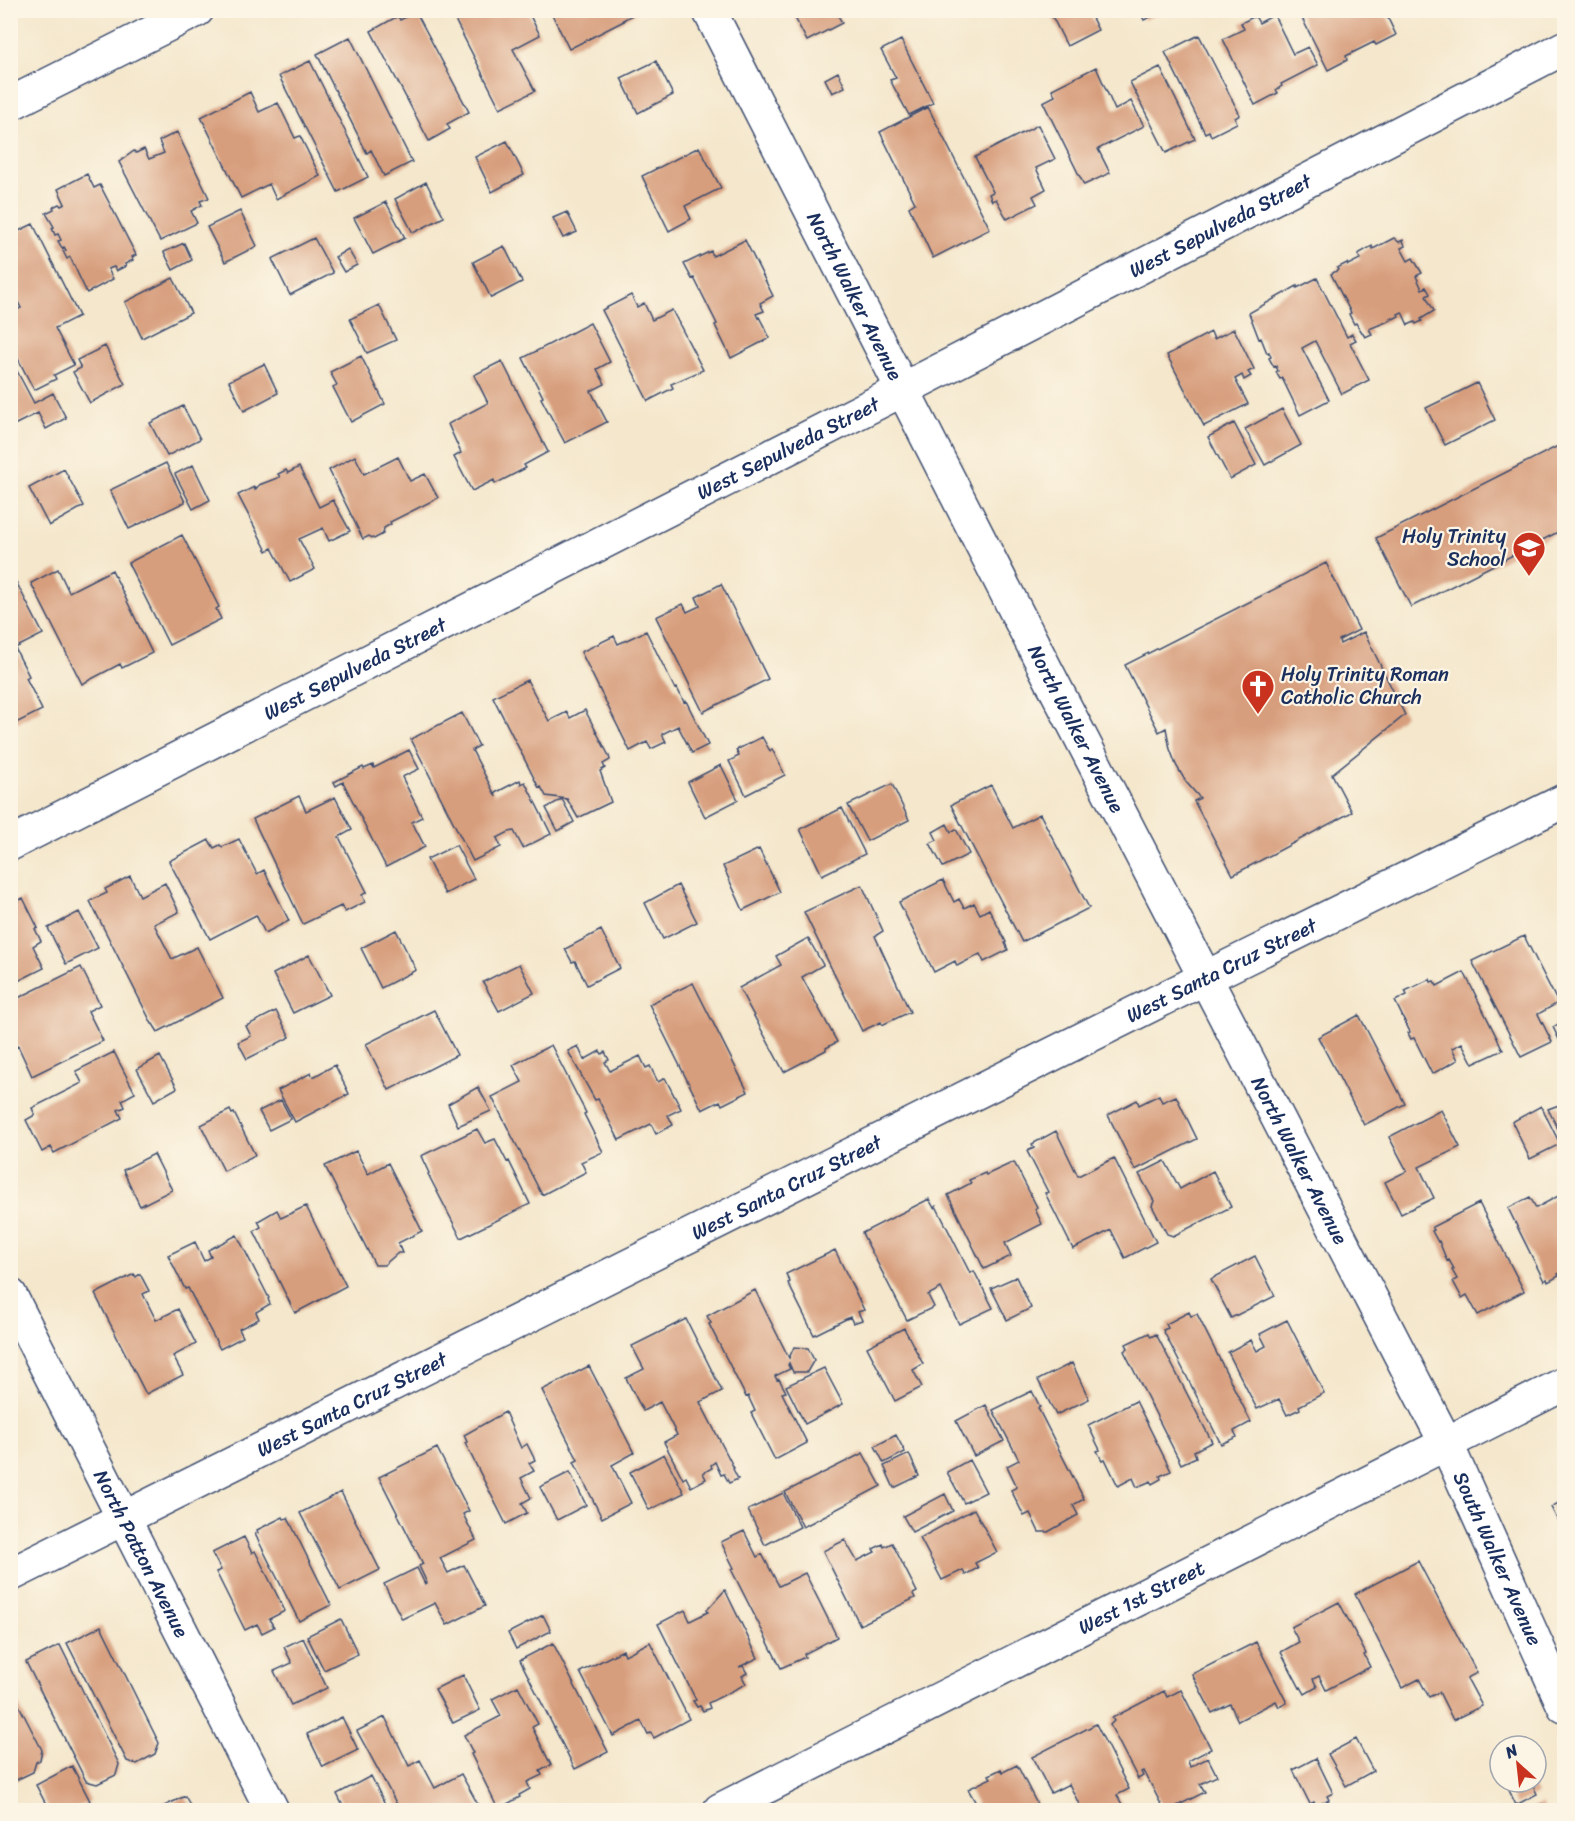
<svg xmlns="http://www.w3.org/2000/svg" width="1575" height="1821" viewBox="0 0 1575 1821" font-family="Sriracha,sans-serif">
<rect width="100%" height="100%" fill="#fcf5e5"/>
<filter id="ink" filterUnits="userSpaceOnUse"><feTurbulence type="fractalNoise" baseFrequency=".0167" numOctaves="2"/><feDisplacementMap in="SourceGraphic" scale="12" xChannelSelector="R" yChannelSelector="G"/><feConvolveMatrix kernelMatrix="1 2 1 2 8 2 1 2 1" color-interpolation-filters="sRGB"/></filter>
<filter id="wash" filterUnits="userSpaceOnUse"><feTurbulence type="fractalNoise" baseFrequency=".008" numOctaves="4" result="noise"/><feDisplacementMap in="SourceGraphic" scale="24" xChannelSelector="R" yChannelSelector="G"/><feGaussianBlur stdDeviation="1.35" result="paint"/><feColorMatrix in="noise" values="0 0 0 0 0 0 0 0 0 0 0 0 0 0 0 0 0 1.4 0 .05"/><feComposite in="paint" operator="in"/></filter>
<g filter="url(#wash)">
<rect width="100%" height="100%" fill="#f4e7cc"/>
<g id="blocks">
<path fill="#d79e7d" d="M450,10H527L540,35L513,49L535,91L500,108Z
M550,10H635L636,13L623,20L624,21L569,49Z
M791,10H835L842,23L807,41Z
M1049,10H1088L1098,30L1067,46Z
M1139,10H1157L1159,13L1144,20Z
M1298,10H1384L1396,35L1376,45L1374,42L1346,56L1347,60L1328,70Z
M416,12L469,112L447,124L450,129L429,141L371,31L398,16L400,20Z
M1274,15L1293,54L1308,47L1318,65L1281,84L1282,86L1276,90L1278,93L1255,105L1223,39L1244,29L1241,23L1255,16L1259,23Z
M1199,35L1240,115L1235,118L1237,123L1211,136L1209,131L1205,133L1165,52Z
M350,37L412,162L384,176L371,150L367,153L317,54Z
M901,40L933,103L909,115L890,80L896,78L881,50Z
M310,61L368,177L338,192L279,76Z
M656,61L673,95L638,113L621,78Z
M1096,67L1115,110L1131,101L1144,126L1098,149L1110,173L1084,185L1043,102L1055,96L1052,89Z
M1160,67L1195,139L1166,153L1130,82Z
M838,72L845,87L832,93L825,79Z
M250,92L259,112L278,103L295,138L300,136L320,176L276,199L269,184L241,198L201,117Z
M928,107L990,229L933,258L909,207L915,203L880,132Z
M1038,125L1055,159L1036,168L1046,189L1033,196L1037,204L1007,219L996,199L992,201L989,194L993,192L975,157Z
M177,132L209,198L200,201L202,205L191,211L197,223L160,241L119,162L134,151L136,153L144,149L149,159L164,153L159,141Z
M507,141L524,175L492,192L475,157Z
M699,147L721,188L685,206L691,219L669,231L642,176Z
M87,174L94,188L100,185L136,255L132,257L133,260L125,264L126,266L116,271L114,267L108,269L113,279L87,293L70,257L67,259L63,251L66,250L64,247L62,248L58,241L61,240L58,234L55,235L52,228L54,227L46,213L54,209L53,207L59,204L61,206L65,204L58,189Z
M426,182L444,217L413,233L395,199Z
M386,202L405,238L373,254L354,218Z
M240,211L257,246L225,262L207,227Z
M567,212L577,232L563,238L553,218Z
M33,224L79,316L55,328L74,365L54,375L56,379L34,390L10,343V313L21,308L10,287V235Z
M314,238L333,273L290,295L272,259Z
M1394,238L1399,242L1403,240L1405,246L1401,248L1408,261L1413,258L1422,273L1416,276L1422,289L1426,287L1430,294L1426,296L1434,311L1421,319L1422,321L1416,324L1415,322L1408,325L1402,312L1398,314L1399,316L1393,319L1392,317L1390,318L1391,320L1369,329L1372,334L1365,337L1356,323L1354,324L1349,314L1351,313L1331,274L1338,270L1337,268L1347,263L1348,265L1360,259L1358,254L1372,246L1373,249Z
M745,240L773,296L760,303L764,311L756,314L758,318L759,317L770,338L731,358L715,325L717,324L694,278L692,279L684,264L711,251L713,256Z
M184,243L192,260L173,270L164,252Z
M504,246L522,282L491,298L473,262Z
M348,249L357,265L344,272L335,257Z
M173,278L191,313L142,338L125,302Z
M1317,278L1347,337L1352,334L1356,340L1350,343L1369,380L1342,394L1315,341L1302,348L1329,400L1300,415L1282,378L1280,379L1276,372L1278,371L1276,366L1274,367L1269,358L1271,357L1269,352L1267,353L1261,338L1259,339L1249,313L1297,286V288Z
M631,295L637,307L644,303L652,320L672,310L703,370L671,384L673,388L648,401L602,310Z
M379,305L396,340L367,353L350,319Z
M590,323L610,362L597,369L605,384L591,391L607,422L565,443L541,398L543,397L523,358Z
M1234,329L1254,369L1248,372L1251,376L1244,380L1242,375L1235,379L1248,404L1204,426L1167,355L1211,332L1214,339Z
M105,346L125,384L90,403L73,372L81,368L77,360Z
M361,356L385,404L351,422L333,387L337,385L330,372Z
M10,358L34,403L53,393L66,418L46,429L38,413L10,427Z
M502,361L548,452L524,465L526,468L495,484L494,480L472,491L454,457L461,453L448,424L488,403L474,375Z
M264,364L278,393L244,411L229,381Z
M1477,383L1495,420L1445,445L1426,408Z
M183,406L200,439L167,456L150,423Z
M1282,409L1301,445L1265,465L1245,429Z
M1234,423L1256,465L1230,479L1208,437Z
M1564,443V529L1411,607L1376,538Z
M355,456L364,474L398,457L410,481L425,474L438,498L390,522L391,524L384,528L383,534L374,539L369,536L363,539L329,470Z
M166,463L185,502L129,529L110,490Z
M193,465L210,500L193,509L175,474Z
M299,467L319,507L333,500L350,531L329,541L323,528L299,539L315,569L290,582L272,548L267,551L238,495L254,487L255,490L259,485L280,477L278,474L286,470L288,473Z
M64,469L84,506L49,526L29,488Z
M182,535L219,607L216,609L221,619L169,645L128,563Z
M1326,563L1359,630L1339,640L1340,644L1364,632L1405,715L1332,774L1352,812L1233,875L1194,801L1200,798L1186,782L1176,765L1170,749L1166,728L1159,732L1125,665Z
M58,569L69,592L112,570L152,653L122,668L120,664L82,684L31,583Z
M10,570L43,634L15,648L29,676L26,678L42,710L10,726Z
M721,584L768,679L703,712L656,617L683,604L687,612L700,606L696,597Z
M646,631L675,689L677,688L684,702L686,701L708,745L692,753L678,726L662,734L666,742L651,749L647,742L630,751L581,652L614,636L618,644Z
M527,680L549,721L567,712L570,718L585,710L609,756L610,760L603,764L605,768L600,771L611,802L578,818L567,799L546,796L541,787L539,788L493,697Z
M462,713L479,746L472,750L496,797L495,793L520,780L521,784L525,782L551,834L523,848L514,831L509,832L497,838L501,847L473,861L411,739Z
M762,737L770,751L772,749L785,775L746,795L729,761L739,756L736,750Z
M409,750L419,769L402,777L422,817L412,822L425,847L386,867L343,782L336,786L334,782L363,767L364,769L373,765L374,768Z
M721,765L738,800L705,817L688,782Z
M892,784L909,820L867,841L848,805Z
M991,785L1013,828L1040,814L1089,908L1022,942L951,805Z
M299,796L306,811L335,797L352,830L339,837L367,892L362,895L365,902L345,912L341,906L303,924L253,819Z
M562,799L574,822L558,831L546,808Z
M842,808L865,854L822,875L800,829Z
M947,824L951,832L956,829L969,854L943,867L930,843L937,840L933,832Z
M239,839L257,874L264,870L289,921L265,933L256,915L210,939L169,861L209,840L214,848L220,845L222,847Z
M456,845L474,879L445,894L427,859Z
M759,849L780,892L743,910L723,866Z
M130,876L140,896L165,883L179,912L154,924L172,959L197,947L223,998L158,1032L153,1024H152L90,901L107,893L105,889Z
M943,880L954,902L959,899L964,908L974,903L980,914L989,909L1006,942L1005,943L1008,950L984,962L980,954L957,966L955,961L934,972L899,902Z
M678,885L697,922L663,939L645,903Z
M862,885L883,931L875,936L910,1012L882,1025L881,1022L862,1031L804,912Z
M23,898L38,928L35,929L41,941L33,946L44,968L10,985V905Z
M79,912L98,948L66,964L48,928Z
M396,930L416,970L381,988L361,948Z
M601,930L620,968L587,985L575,961L572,962L565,949Z
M1524,936L1558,1003L1538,1014L1552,1042L1521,1057L1472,961Z
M808,938L823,965L802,977L837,1042L826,1048V1050L784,1072L739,988L781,965L776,956Z
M309,955L330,995L293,1013L273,974Z
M519,964L534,993L499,1011L483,982Z
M81,967L100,1005L88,1011L103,1041L32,1076L18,1046L10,1050V1002Z
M1464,972L1503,1050L1473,1064L1462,1043L1452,1048L1458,1060L1432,1074L1414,1038L1411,1039L1408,1033L1410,1032L1395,1001L1407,995L1405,991L1430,979L1431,982L1434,981L1437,986Z
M693,983L748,1092L722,1105L720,1101L702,1110L649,1004Z
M434,1010L457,1055L389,1090L366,1044Z
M276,1011L290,1037L247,1059L238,1042L251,1036L246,1026Z
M1359,1015L1405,1104L1364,1125L1318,1037Z
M1564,1021V1050L1553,1027Z
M551,1045L586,1113L584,1114L603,1152L581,1162L586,1172L542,1195L492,1097L522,1082L513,1065Z
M578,1046L584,1060L600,1051L602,1054L605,1052L609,1060L605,1062L610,1071L640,1056L646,1068L650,1066L658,1082L665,1078L681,1109L668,1115L673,1125L656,1134L651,1124L619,1140L598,1099L595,1100L568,1051Z
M114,1052L135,1093L122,1100L125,1107L118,1110L122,1118L54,1153L51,1147L42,1152L26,1120L35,1115L32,1108L82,1083L76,1071Z
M160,1056L177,1088L154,1101L137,1069Z
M335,1065L349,1094L295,1122L278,1090L311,1073L313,1077Z
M478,1087L491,1111L458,1126L448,1104Z
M1159,1095L1162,1102L1176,1096L1197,1139L1135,1170L1108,1115L1137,1100L1139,1105Z
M281,1100L291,1119L269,1130L259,1111Z
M1559,1105L1564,1116V1128L1559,1131L1548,1109Z
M1541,1106L1560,1144L1530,1159L1512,1122Z
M230,1110L232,1114L234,1113L255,1155L224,1171L201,1125Z
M1441,1110L1460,1147L1419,1167L1434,1198L1401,1214L1385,1182L1407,1171L1389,1137Z
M477,1129L485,1143L495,1139L507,1162L509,1161L530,1204L461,1238L428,1174L429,1173L421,1156Z
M1056,1131L1078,1176L1114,1158L1156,1242L1125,1258L1111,1230L1073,1249L1045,1193L1048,1192L1027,1151L1034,1148L1032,1144Z
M356,1151L368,1174L388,1163L422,1231L398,1243L402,1253H398L384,1265H375L325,1166Z
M154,1154L172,1190L140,1206L123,1170Z
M1165,1161L1180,1189L1213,1171L1231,1207L1173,1236L1167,1234L1152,1206L1154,1201L1139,1174Z
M1014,1162L1037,1207L1035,1209L1042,1224L1005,1243L1011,1256L984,1269L948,1195L971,1183L969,1180L985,1173L986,1175Z
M1564,1193V1271L1558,1274L1559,1276L1548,1282L1547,1279L1544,1281L1508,1208L1530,1197L1536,1208Z
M929,1199L934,1208L936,1206L970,1273L974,1271L993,1308L959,1324L941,1288L928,1295L934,1307L907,1320L862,1233Z
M1479,1203L1524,1291L1478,1315L1467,1295L1462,1298L1453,1281L1457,1279L1452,1270L1454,1269L1449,1260L1447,1261L1439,1241L1438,1242L1432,1231L1434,1230L1432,1227Z
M306,1206L346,1286L295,1313L254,1231L261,1227L258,1221L277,1210L281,1218Z
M237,1235L269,1298L268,1299L270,1304L256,1312L259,1319L239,1329L243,1337L220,1349L188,1288L185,1289L168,1255L195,1242L204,1261L211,1257L208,1250Z
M835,1250L864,1310L858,1312L862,1320L853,1323L850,1317L814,1335L788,1283L790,1282L786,1274Z
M1255,1256L1275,1296L1231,1318L1211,1279Z
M134,1274L136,1277L140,1274L149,1291L143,1294L156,1320L178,1309L196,1344L173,1356L183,1375L146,1394L95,1294Z
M1016,1277L1031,1308L1007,1320L991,1288Z
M755,1290L789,1358L794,1347L808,1348L814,1360L807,1372H793L789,1363L788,1365L790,1369L775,1376L777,1380L779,1379L786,1392L782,1393L807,1443L775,1460L751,1413L755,1411L748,1396L746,1397L709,1324L711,1323L707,1316Z
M1189,1312L1191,1316L1197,1314L1251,1422L1234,1431L1237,1437L1221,1444L1163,1330L1168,1328L1166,1324Z
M686,1319L722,1391L700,1402L734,1468L733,1469L738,1479L729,1483L724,1474L721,1475L715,1462L711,1465L712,1468L703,1473L706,1479L691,1487L686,1477L683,1479L664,1442L677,1435L660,1402L643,1411L626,1378L644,1369L632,1346Z
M1287,1320L1324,1393L1299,1406L1300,1409L1287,1415L1279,1399L1257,1409L1228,1352L1251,1340L1257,1351L1266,1346L1260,1334Z
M904,1328L923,1364L913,1370L922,1387L895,1401L867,1347Z
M1149,1333L1151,1337L1156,1334L1212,1442L1194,1451L1196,1457L1181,1464L1124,1351L1128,1348L1126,1344Z
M1072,1363L1089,1399L1056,1415L1038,1380Z
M589,1366L634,1453L612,1465L631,1503L602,1518L574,1462L578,1460L542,1390Z
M824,1368L843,1404L805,1424L786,1386Z
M1032,1391L1040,1407L1038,1408L1084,1499L1073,1505L1078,1515L1048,1532H1039L1030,1513L1024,1516L1011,1490L1017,1487L1007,1466L1019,1460L993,1410Z
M1136,1401L1171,1471L1160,1476L1161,1479L1152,1484L1151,1481L1137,1487L1133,1478L1118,1486L1105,1459L1102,1460L1097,1451L1100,1450L1088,1425Z
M986,1405L1004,1441L974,1456L956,1421Z
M505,1412L521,1448L527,1444L535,1460L529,1463L534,1471L521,1478L531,1498L522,1503L527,1513L506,1524L465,1443L467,1442L464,1435Z
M896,1435L905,1452L884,1463L875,1446Z
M437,1448L469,1511L463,1514L476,1540L440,1558L448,1573L464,1565L485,1606L447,1625L435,1603L402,1619L384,1584L417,1568L425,1584L427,1583L419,1566L423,1564L379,1477Z
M863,1453L881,1486L803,1527L785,1492Z
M664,1454L684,1493L649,1510L630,1472Z
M909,1454L919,1476L894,1488L884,1466Z
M969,1460L986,1492L964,1503L947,1472Z
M570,1472L586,1505L557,1520L540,1487Z
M341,1492L380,1570L340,1590L300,1513Z
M783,1493L800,1527L765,1545L748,1510Z
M945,1494L953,1511L912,1532L903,1516Z
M1564,1500V1533L1551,1507Z
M974,1509L997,1552L975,1563L978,1568L965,1575L963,1570L942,1580L920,1538Z
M283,1517L284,1519L288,1518L331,1605L299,1621L255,1534L258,1533L257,1530Z
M744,1531L757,1557L762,1554L779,1586L805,1573L837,1637L804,1654L805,1657L781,1668L731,1569L734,1568L721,1542Z
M244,1537L252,1553L255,1551L285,1611L269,1619L274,1627L262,1633L257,1624L245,1630L216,1572L221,1570L212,1553Z
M845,1540L857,1561L875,1552L873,1549L883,1544L884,1547L892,1543L917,1592L913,1594L915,1598L860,1625L823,1551Z
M1418,1561L1477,1673L1467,1678L1482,1706L1453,1720L1439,1692L1429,1697L1419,1679L1402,1688L1355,1594Z
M725,1590L758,1658L739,1667L743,1666L747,1673L742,1676L746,1684L708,1703L710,1708L703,1711L700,1706L697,1707L693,1701L696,1700L658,1624L685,1610L690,1621L708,1612L707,1610Z
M1339,1602L1366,1654L1364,1655L1370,1667L1326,1690L1319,1676L1313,1679L1317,1687L1305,1694L1301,1687L1300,1688L1281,1652L1299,1642L1291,1627Z
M543,1615L551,1631L516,1649L508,1633Z
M341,1619L358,1654L324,1670L307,1636Z
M101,1626L159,1743L155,1754L137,1764L127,1761L67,1643Z
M303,1638L327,1688L291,1705L274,1671L292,1663L284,1647Z
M650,1642L689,1719L654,1738L651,1733L648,1734L641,1721L613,1736L580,1672L623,1650L625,1655Z
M1256,1642L1287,1703L1279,1707L1276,1701L1238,1721L1230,1704L1212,1713L1192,1674Z
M553,1643L608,1752L575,1769L520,1660Z
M60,1645L119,1764L116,1775L97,1784L86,1781L26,1662Z
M463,1675L480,1710L453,1723L435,1689Z
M518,1686L538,1724L532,1727L551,1765L540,1771L542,1775L527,1782L530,1789L519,1795L520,1797L498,1809L471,1754L473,1753L464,1735L501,1716L492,1699Z
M10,1688L42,1750L40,1760L36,1762L33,1772L10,1783Z
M1181,1690L1211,1749L1188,1761L1190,1767L1208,1758L1217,1776L1200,1784L1205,1792L1169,1810H1164L1144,1771L1141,1772L1143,1776L1138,1779L1110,1725L1114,1721L1112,1718L1164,1691L1167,1697Z
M342,1717L358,1750L323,1767L307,1734Z
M385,1717L409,1766L420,1760L435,1788L461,1774L481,1810H400L357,1731Z
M1096,1724L1129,1789L1117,1795L1125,1810H1082L1069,1784L1051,1793L1032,1757Z
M1356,1739L1373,1771L1346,1786L1328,1754Z
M1316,1758L1333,1793L1327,1796L1329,1800L1316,1806L1314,1802L1310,1804L1293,1770Z
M1017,1765L1040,1810H966L977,1805L968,1789L991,1778L989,1775L1001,1769L1003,1772Z
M72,1766L90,1801L73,1810H49L36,1785Z
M371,1776L388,1810H345L337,1794Z
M1519,1782H1531L1537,1794L1516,1805L1508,1788Z
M185,1796L193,1810H156Z
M1542,1804L1545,1810H1528Z"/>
</g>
</g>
<g filter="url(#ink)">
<use href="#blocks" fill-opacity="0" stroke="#3c4b6e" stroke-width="1.5"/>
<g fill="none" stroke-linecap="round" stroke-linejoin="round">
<defs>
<g id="minor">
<path id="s1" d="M709,10L1047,672L1447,1445L1564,1706"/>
<path d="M10,104L197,10"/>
<path id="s2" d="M10,844L902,390L1564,48"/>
<path id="s3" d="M10,1295L272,1810"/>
<path id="s4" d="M10,1575L1205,978L1564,801"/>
</g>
<g id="tertiary">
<path id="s5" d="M720,1810L1564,1384"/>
</g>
</defs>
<use href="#minor" stroke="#3c4b6e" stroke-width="36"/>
<use href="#tertiary" stroke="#3c4b6e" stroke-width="36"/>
<use href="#minor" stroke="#fff" stroke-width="33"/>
<use href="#tertiary" stroke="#fff" stroke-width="33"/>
</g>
</g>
<defs>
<symbol id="school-pin" viewBox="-11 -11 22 30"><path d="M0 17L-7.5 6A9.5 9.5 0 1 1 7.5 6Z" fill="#c8321e" stroke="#fcf5e5"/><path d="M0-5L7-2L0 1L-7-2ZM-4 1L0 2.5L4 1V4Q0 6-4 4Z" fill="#fff"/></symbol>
<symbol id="church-pin" viewBox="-11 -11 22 30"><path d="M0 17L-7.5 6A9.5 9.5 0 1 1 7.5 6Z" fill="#c8321e" stroke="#fcf5e5"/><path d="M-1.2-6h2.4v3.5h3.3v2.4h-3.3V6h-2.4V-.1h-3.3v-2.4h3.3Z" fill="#fff"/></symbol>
</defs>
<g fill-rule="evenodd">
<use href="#school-pin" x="1510" y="529" width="38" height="52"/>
<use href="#church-pin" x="1239" y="667" width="38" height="52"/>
</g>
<g text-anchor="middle" stroke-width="4.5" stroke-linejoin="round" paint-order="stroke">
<g font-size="20" fill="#1b2f5e" stroke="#fcf5e5">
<text dy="7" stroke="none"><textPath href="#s2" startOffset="1359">West Sepulveda Street</textPath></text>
<text dy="7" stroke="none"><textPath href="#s1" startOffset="321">North Walker Avenue</textPath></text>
<text dy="7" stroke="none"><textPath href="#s2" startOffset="873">West Sepulveda Street</textPath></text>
<text dy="7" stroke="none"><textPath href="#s2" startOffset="387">West Sepulveda Street</textPath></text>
<text dy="7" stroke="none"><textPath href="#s1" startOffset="807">North Walker Avenue</textPath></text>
<text dy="7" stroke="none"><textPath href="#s4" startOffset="1354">West Santa Cruz Street</textPath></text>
<text dy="7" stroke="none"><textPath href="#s1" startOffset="1293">North Walker Avenue</textPath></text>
<text dy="7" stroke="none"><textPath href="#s4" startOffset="868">West Santa Cruz Street</textPath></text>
<text dy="7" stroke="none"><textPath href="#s4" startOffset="382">West Santa Cruz Street</textPath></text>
<text dy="7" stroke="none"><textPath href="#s3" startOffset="290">North Patton Avenue</textPath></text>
<text dy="7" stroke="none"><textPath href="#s1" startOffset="1738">South Walker Avenue</textPath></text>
<text dy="7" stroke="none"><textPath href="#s5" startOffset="472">West 1st Street</textPath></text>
</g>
<g font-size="20" fill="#1b2f5e" stroke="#fcf5e5" text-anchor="end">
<text x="1506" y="543">Holy Trinity<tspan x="1506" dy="23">School</tspan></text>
<text x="1281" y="681" text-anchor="start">Holy Trinity Roman<tspan x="1281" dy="23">Catholic Church</tspan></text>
</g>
</g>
<rect width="1575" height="1821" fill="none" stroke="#fcf5e5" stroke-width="36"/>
<g transform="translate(1518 1764) rotate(333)"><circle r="28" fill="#fcf5e5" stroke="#a2a6af" stroke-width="1.5"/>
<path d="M0-4.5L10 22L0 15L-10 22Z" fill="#c8321e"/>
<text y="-9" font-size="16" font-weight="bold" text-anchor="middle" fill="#1b2f5e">N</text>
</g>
</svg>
